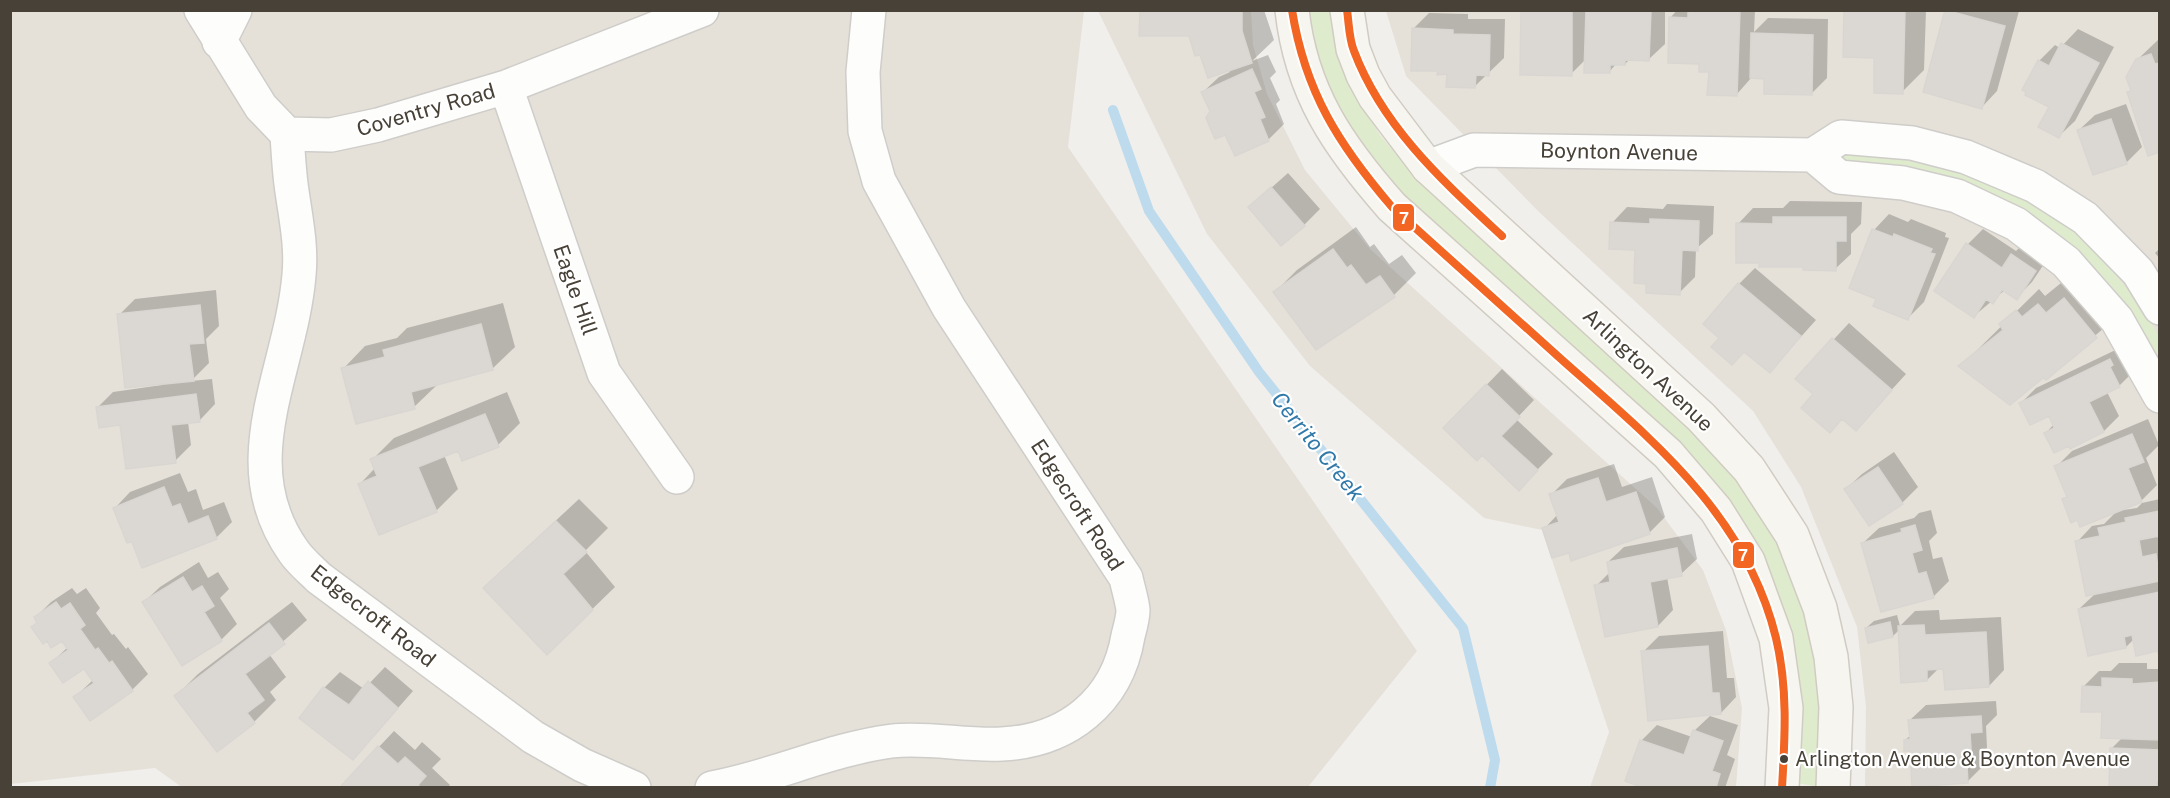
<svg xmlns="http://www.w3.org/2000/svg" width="2170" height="798" viewBox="0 0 2170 798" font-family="'Public Sans',sans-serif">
<rect width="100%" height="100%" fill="#f1efec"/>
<path fill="#e5e1d9" d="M10,11H1084L1068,147L1417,651L1308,787L183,788L155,768L11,784Z
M1098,11H1251L1253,45L1267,94L1305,170L1370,249L1657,508L1703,570L1726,630L1742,708L1736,787H1590L1609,732L1542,530L1484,518L1310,366L1207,234Z
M1386,11H2159V787H1865L1866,707L1857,627L1801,487L1753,411L1540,213L1406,76Z"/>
<path fill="#dfebcd" d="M1300,11H1333L1353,90L1380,135L1408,168L1722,460L1780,545L1803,597L1821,680L1822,787L1795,783L1755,556L1417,215L1344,135Z
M1838,151L1931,158L2044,206L2085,240L2143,307L2159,337V374L2084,265L1841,163Z"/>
<path fill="#0003" d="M1141,10H1264L1274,40L1252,61L1268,55L1276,72L1270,78L1280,100L1276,104L1284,124L1268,140L1235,154L1203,92L1219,77L1230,72L1229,70L1201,53L1190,35Z
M1523,10H1665V44L1649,59H1630L1625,64L1617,63L1609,72L1586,59L1571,74Z
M1677,10H1755L1754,32L1768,18L1828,19L1827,78L1811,94L1765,78L1752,77L1737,94L1701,63L1671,17Z
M1846,10H1926L1924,70L1902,92Z
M1947,10L2019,11L1997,91L1982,107Z
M1429,13L1468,14V19H1505L1504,58L1475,86L1439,69L1413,29Z
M2078,29L2114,47L2075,121L2059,136L2039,61L2055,45L2060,48Z
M2160,38V150L2129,92L2132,89L2137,60Z
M2126,104L2142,147L2126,163L2079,130L2095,115Z
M1288,173L1320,209L1304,225L1250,207Z
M1790,201L1862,202L1861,224L1851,234V254L1835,269L1805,266L1738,224L1753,208H1783Z
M1667,204L1714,206L1713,234L1696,249L1695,277L1679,293L1647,283L1637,249L1612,223L1627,207L1663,209Z
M1889,214L1908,222L1911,219L1946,233L1945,237L1949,238L1924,302L1908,318L1878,298L1874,230Z
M1356,227L1370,247L1374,244L1389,264L1402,255L1416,273L1394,295L1275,292L1297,270Z
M1983,229L2016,251L2028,239L2050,255L2032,282L2016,298L2005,290L1974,316L1968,244Z
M2160,248V259L2155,253Z
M1755,268L1816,320L1770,371L1745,350L1721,338L1739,284Z
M2087,277L2119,315L2046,378L1961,366L2039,289L2045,296L2061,283L2069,292Z
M216,290L219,326L206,339L209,363L191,381L212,379L215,404L200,420L188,422L191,445L175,461L98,407L113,392L162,385L119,315L135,299Z
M503,303L515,347L492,369L437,385L414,407L343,369L365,346L397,338L407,328Z
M1849,323L1906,374L1856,429L1797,379Z
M2126,345L2135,370L2119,386L2107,392L2119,416L2104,431L2046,433L2054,424L2049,414L2020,404L2036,388Z
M1502,369L1534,400L1516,419L1553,454L1534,473L1482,453L1445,428Z
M507,392L520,423L498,445L459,449L444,455L458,489L436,511L360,484L375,468L372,460L394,438Z
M2148,419L2159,445L2146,458L2157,485L2141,501L2078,518L2063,500L2068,495L2056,467L2072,451Z
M1894,452L1918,487L1902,503L1846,489L1862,474Z
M1614,464L1622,487L1652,477L1665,517L1650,532L1572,559L1570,551L1544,529L1558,514L1551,495L1567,479Z
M180,473L188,492L196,489L203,510L224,502L232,522L216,538L115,508L130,492Z
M579,499L608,528L585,551L615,587L547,653L507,566Z
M2160,499V534L2156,535L2160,541V655L2158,649L2134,639L2126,647L2079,609L2096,593L2077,542L2092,526L2104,524L2117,511L2137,508L2142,503Z
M1931,510L1937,533L1929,541L1933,559L1942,557L1949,581L1933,597L1863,543L1879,528L1914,518L1919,513Z
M1692,534L1697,559L1681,574L1667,577L1673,610L1658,626L1596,586L1610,572L1608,562L1624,547Z
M199,562L208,578L218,572L229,589L220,598L237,624L221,640L183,664L144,602L160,587Z
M72,588L77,594L86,588L100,608L96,613L112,635L114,634L126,649L128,647L148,674L132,690L90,719L75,697L93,680L84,667L51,663L68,647L62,639L36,617L51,602Z
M292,602L307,620L269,654L286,677L270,692L276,700L254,722L176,696L198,674Z
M1939,610L1940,620L2001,617L2004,670L1989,686L1945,667L1939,668L1927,680L1900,629L1893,636L1866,628L1874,621L1897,615L1900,626L1915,611Z
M1723,631L1727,678H1734L1736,697L1721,713L1643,652L1659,636Z
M2119,663H2147V669H2160V788H2110L2112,748L2123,737L2083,687L2099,671H2111Z
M385,667L413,691L368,742L324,688L340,672L364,689Z
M1996,701L1997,715L1986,726L1987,748L1982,753L1983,766L1967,782L1905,740L1911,735L1910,720L1926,705Z
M1710,716L1738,725L1727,755L1735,759L1725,788H1649L1641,741L1657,725L1692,737L1694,731Z
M394,731L415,750L422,742L441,759L432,768L450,785L447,788L342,786Z"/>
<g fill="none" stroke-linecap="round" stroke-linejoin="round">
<path stroke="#bddbed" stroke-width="10" d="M1113,110L1149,211L1259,372L1463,628L1495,760L1490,788"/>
</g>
<path fill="#dbd8d4" stroke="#d9d6d2" stroke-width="1.5" d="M1140,10H1242V31L1252,63L1208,78L1200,55L1195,56L1189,36H1139Z
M1521,10H1572V76L1520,75Z
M1586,10H1651L1649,61L1625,60V65H1610V73H1584Z
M1718,10H1740L1737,96L1707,95L1709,72H1699V64L1668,63L1669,17L1688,18V11Z
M1844,10H1905L1903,94L1874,93V58L1843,57Z
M1945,10L2005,26L1982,109L1923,92Z
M1412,28L1453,30V34L1490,35L1489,76L1476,75L1475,88L1446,87L1447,74L1437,75L1438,71H1411Z
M1751,33L1813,35L1812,95L1764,94V79L1750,78Z
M2061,43L2099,63L2059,138L2038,127L2049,107L2025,95L2026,92L2022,90L2038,60L2049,66Z
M2151,54L2155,64L2160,63V152L2148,156L2127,92L2131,91L2126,77L2136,59Z
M1252,69L1261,89L1254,92L1265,117L1260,119L1269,141L1235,156L1225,135L1215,139L1206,118L1210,111L1201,92Z
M2111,119L2127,164L2093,175L2077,130Z
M1271,187L1305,226L1281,246L1248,207Z
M1773,217H1846V241H1836V271L1803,270V267H1759V263H1736V223L1773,224Z
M1650,219L1699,221L1698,251L1682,250L1680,295L1646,293V284L1634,283L1635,250L1609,249L1610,222L1650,224Z
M1872,229L1893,237L1894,234L1932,249L1930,253L1935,254L1908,320L1873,306L1876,299L1849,288Z
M1966,243L2002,268L2011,254L2036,271L2017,300L2002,290L1993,304L1986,299L1974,318L1934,291Z
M1333,249L1347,268L1351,265L1366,285L1380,276L1395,297L1316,350L1273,292Z
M1738,283L1801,336L1770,373L1744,352L1732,365L1711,347L1719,338L1703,324Z
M2064,298L2097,338L2046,380L2043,378L2010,405L1958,366L2003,330L1999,324L2016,310L2022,317L2038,304L2046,313Z
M200,305L204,343L189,344L194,381L125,388L117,314Z
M481,324L493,370L411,392L415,409L356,424L341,368L385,357L383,350Z
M1832,338L1892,390L1856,431L1842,419L1830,433L1801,408L1813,394L1795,379Z
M2110,359L2113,365L2110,367L2120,387L2089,402L2104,432L2070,449L2069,446L2054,453L2044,433L2054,428L2049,416L2030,425L2019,403Z
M1486,384L1520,417L1501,436L1538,470L1519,491L1482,455L1477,461L1443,428Z
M196,394L200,422L171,425L176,463L126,469L120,425L99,428L96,407Z
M485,414L499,447L462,461L458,451L418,467L437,512L379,535L358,484L377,476L370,459Z
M2132,434L2144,462L2128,468L2142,502L2080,527L2077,520L2071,523L2062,499L2067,497L2054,466Z
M1878,467L1903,504L1869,526L1844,489Z
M1598,478L1606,502L1636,492L1650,534L1571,561L1569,553L1552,558L1542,528L1559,522L1549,494Z
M164,487L172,507L180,504L188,524L208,516L217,539L142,568L132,542L127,543L113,508Z
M2160,511V536L2139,540L2142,557L2156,554L2160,581L2086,596L2075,541L2100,536L2098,528L2126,522L2125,518Z
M556,521L587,552L563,574L593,610L547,655L483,588Z
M1915,525L1922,550L1912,553L1918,574L1926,572L1934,598L1881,612L1861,543L1902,532L1901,529Z
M1677,548L1682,576L1650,582L1658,627L1605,637L1594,585L1610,582L1607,562Z
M183,577L192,592L202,586L214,606L204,612L222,641L182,666L142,602Z
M2160,592V657L2157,651L2136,656L2132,635L2124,637L2126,648L2088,656L2078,609Z
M56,602L61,609L70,603L85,625L80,629L95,650L98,648L109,663L112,661L133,691L90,721L73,697L94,683L84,669L63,683L49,663L68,650L62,641L51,648L47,641L43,644L31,627L37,623L34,617Z
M1890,622L1893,637L1868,643L1865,628Z
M269,623L285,644L245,674L264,700L247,713L255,723L217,752L174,696Z
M1924,625L1925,635L1986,632L1989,687L1945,690L1943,669L1927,670V681L1901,683L1898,626Z
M1708,646L1712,693H1719L1721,714L1648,721L1641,651Z
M2102,678L2132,679V684L2160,682V740L2101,738L2102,712H2081L2082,686L2102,687Z
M368,681L398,708L353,760L299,718L323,687L349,705Z
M1981,716L1982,732L1970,733L1972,765H1967L1968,783L1912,787L1910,751H1904V740L1910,739L1908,720Z
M1693,730L1723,741L1712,771L1720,774L1716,788H1644L1625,781L1640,740L1684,755Z
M378,746L398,764L405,757L426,776L418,785L421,788L340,787Z
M2110,748L2160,750V781H2157V788H2109Z"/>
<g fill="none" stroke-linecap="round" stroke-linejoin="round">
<defs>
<path id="street" d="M201,10L261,107L287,134L331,135L378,125L506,87L702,10
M219,42L235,10
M506,87L604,373L677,477
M287,134C288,151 289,168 291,184C295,215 302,244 299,275C291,371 230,463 294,552C301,562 311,570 319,578L533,737L582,765L634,788
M1813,155L1839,177L1903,183L1957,196L2016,224L2066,262L2117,320L2160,396
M1428,167L1474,150L1813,155L1841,137L1912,143L1966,157L2035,186L2085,218L2138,272L2160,308
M712,788C773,777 830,749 892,741C928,737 966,746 1002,744C1067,741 1117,702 1128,636C1130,628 1133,618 1133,610C1132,600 1128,588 1126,578L949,308L879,181L865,131L863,72L869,10"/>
<path id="secondary" d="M1292,10C1301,93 1339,147 1392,207L1668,454L1716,510L1748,561L1776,638L1786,708L1782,788
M1347,10L1353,49L1363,75L1375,97L1428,167L1701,417L1749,469L1792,535L1820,608L1831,657L1836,707L1833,788"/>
</defs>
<use href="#street" stroke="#cfcdc9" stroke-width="36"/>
<use href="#secondary" stroke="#d0ccc3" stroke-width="36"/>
<use href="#street" stroke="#fdfdfc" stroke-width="33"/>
<use href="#secondary" stroke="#f7f5ef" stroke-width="33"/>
<defs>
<path id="bus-1" d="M1292,10C1305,92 1339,145 1392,207C1448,258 1505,308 1561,359C1652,440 1746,514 1776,638C1788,688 1785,737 1782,788
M1347,10C1349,24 1349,39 1354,51C1383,128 1444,182 1502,236"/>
</defs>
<use href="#bus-1" stroke="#fff" stroke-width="12"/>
<use href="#bus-1" stroke="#f26522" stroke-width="8"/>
</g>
<circle fill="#474137" stroke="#fff" stroke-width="2" cx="1784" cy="759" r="5"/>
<g text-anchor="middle" stroke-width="4.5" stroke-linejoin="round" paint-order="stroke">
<g font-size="20" fill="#474137" stroke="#fff" text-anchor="start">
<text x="1795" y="766">Arlington Avenue &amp; Boynton Avenue</text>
</g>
<g font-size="21" fill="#474137" stroke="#fff">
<text transform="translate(426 110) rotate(-16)" y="7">Coventry Road</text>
<text transform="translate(1619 152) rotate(1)" y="7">Boynton Avenue</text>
<text transform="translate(575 290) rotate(71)" y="7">Eagle Hill</text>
<text transform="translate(1648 370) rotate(43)" y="7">Arlington Avenue</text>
<text transform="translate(1077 505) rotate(57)" y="7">Edgecroft Road</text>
<text transform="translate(373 616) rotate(38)" y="7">Edgecroft Road</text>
</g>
<g font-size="22" font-style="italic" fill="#3179a9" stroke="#fff">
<text transform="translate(1318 446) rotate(51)" y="8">Cerrito Creek</text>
</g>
</g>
<g stroke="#fff" stroke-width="2">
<rect x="1392" y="203" width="23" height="29" rx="6" fill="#f26522"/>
<rect x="1732" y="541" width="23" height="28" rx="6" fill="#f26522"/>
</g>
<g font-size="16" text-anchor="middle" font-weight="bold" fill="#fff">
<text x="1404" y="224">7</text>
<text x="1743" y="561">7</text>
</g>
<rect width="2170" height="798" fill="none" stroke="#474137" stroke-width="24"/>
</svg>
